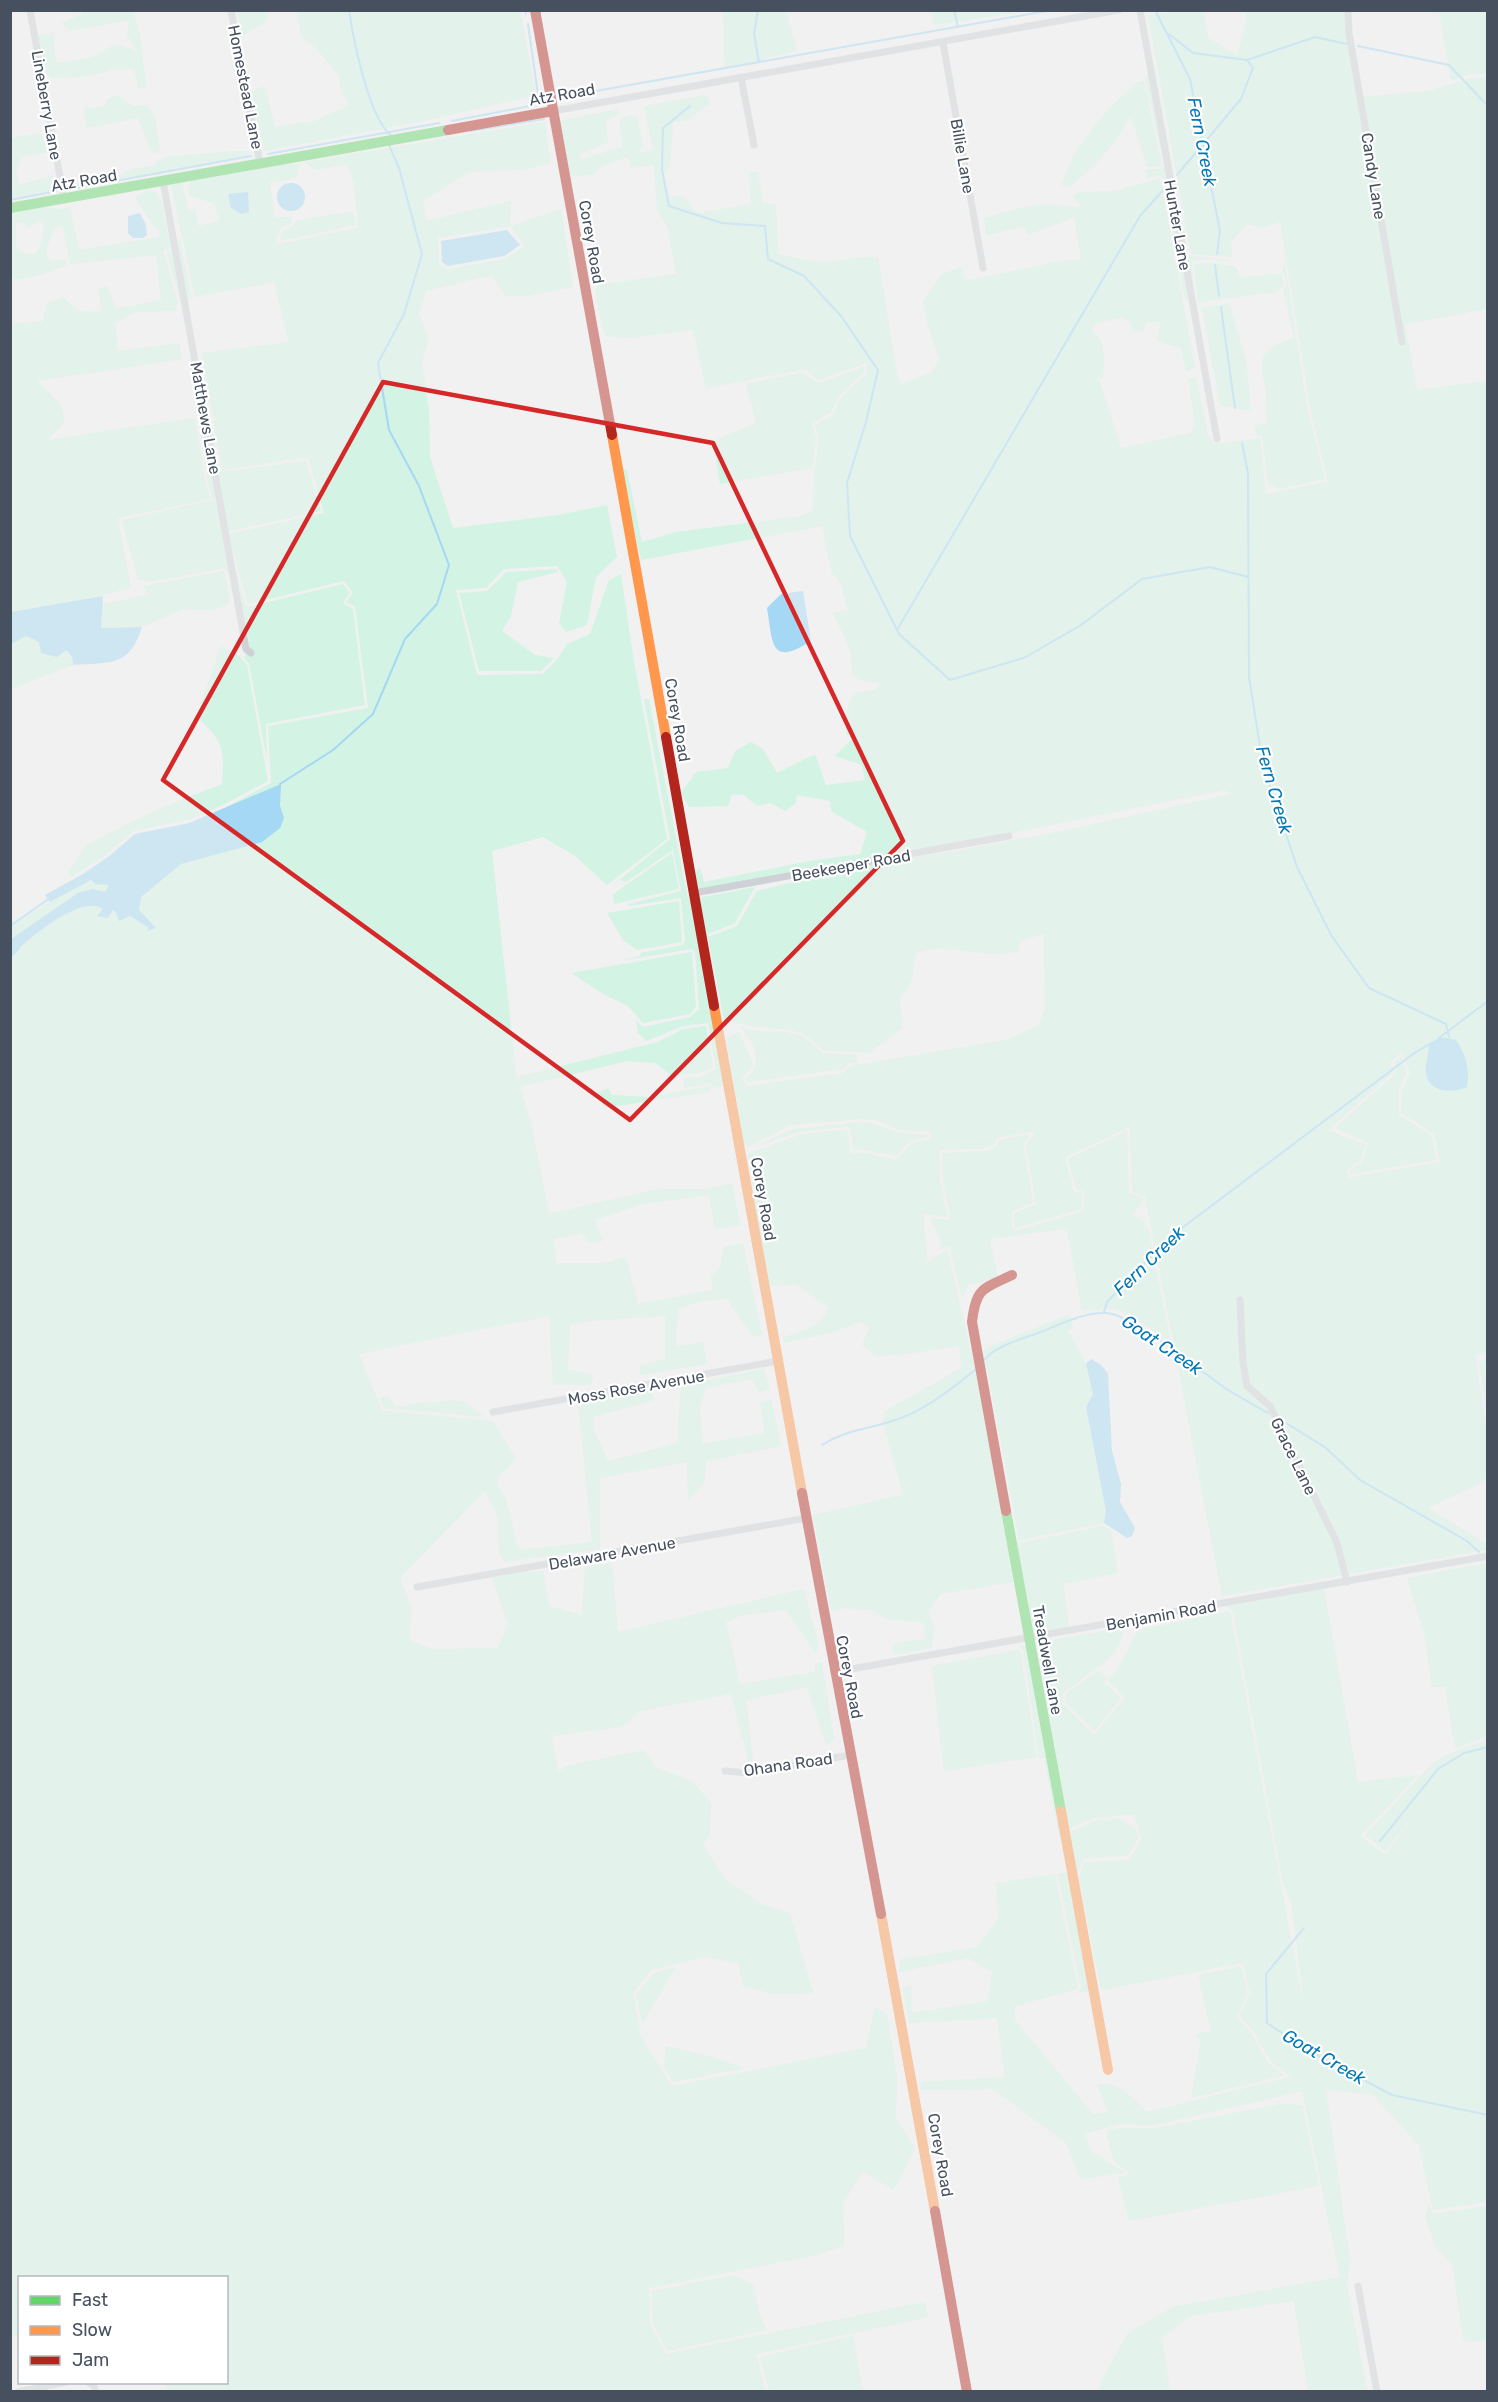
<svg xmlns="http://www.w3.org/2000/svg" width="1498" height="2402" viewBox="0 0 1498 2402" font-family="Rubik,sans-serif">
<rect width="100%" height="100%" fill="#f1f1f1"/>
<path fill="#d3f3e4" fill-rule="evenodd" d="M520,10L536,95L429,120L264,151L251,91L265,86L275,127L315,121L349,105L342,94L338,75L315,47L302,37L297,11Z
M83,11H134L140,37L147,89L138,88L134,70C127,68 121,71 113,69C94,77 72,78 51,78L47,74L37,34L49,35L53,31L56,62L62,63L95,57L111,46L119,45L137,51L127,35L129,20L71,31L61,23L82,14Z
M237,11H268L267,20L243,36Z
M723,11H786L797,51L725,68Z
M931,11V10L1030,11L934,25Z
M1179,11H1203L1208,38L1237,55L1245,29L1246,11H1348L1361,97L1429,91L1470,78L1487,77V309L1405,324L1417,390L1487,381L1488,1353L1475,1355L1487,1432V1477L1479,1484L1428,1508L1487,1544V1550L1222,1596L1145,1196L1132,1192L1130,1127L1065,1157L1074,1192L1082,1193L1081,1209L1015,1228L1014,1214L1036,1204L1026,1145L1036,1131L996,1138V1143L985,1148L939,1150L940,1180L947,1217L923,1214L927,1257L926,1263L947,1249L973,1360L988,1347L1070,1314L1073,1328L1068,1331L1088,1368L1093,1394L1086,1407L1106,1511L1104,1523L1019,1540L987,1368L978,1377L1013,1582L941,1594L928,1612L934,1628L932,1648L895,1655L892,1649L895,1643L926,1639L924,1623L888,1619L871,1610L846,1608L831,1611L813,1515L903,1495L883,1423L884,1412L961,1368L959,1346L900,1355L876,1356L862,1345L869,1328L860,1322L833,1332L784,1343L783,1337C802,1331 822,1329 828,1307L796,1284L771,1286L766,1275L748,1154L802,1134L848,1130L850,1154L865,1153L897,1160L910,1144L931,1139L930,1131L899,1130L879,1121L864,1119L790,1125L748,1147L744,1144L726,1038L739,1032L753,1065L742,1078L747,1086L843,1073L850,1066L1006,1040L1039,1025L1045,1007L1044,934L1020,941L1018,952L991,954L935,948L916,953L911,983L900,998L902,1028L869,1053L823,1050L805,1034L786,1029L756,1027L724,1020L708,937L737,926L757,891L858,866L961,850L1072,829L1231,794L1224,790L937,848L699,890L695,871L700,868L704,882L809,861L860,854L867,832L831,811L830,801L797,795L796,803L785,811L770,803L758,806L743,795L732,794L728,806L689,807L681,793L696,772L728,768L735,751L751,742L763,749L777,773L815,754L826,785L865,780L862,765L835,756L852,739L846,733V712L853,694L877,689L879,683L860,680L851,674C856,654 841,631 833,613L848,610L841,584L832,573L822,526L641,560L621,468L627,470L642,542L676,532L801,516L813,510L814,472L819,438L815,425L833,415L841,397L868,373L866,363L818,380L806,369L706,388L693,330L630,338L605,336L595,295L597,285L676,274L668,229L657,210L654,165L631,168L628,157L600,167L593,175L572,176L565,165L560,121L618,109L617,116L606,121L608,142L578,155L582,159L622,147L620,119L629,115L637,117L643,145L639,153L653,150L644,106L707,95L710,103L688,120L673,123L670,165L664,175L670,197L683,196L697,213L751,204L749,173L758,172L763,203L776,204L778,254C794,257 809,262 825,262C843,261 860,256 878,257L897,374L901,384L931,373L939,360L928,325L923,301L942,274L961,267L965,279H975L1056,262L1081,259L1074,217L1028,235L1024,226L986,236L984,218C1003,213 1023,206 1042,205C1057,204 1067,209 1081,206L1072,196L1080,192L1116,191L1160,178L1195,368L1186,371L1181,348L1157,341L1161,321L1146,323L1143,331H1133L1130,322L1122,318L1095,323L1092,330C1107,343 1104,361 1103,379L1098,376L1121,448L1190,433L1195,425L1188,378H1196L1208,434L1214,444L1260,438L1266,494L1328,482L1311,412L1280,222L1263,228L1248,224L1231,242L1232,257L1191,254L1148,15ZM1402,1051L1410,1073L1402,1091L1401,1113L1434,1134L1440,1162L1348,1178L1347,1170L1360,1160L1366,1145L1328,1130L1395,1071L1390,1063Z
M1439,11H1487V74H1470L1451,81Z
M1155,69L1188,256L1230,260V262L1213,259L1192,261L1194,297L1185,299L1163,178L1160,175L1147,179L1145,169H1162L1164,166L1145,78Z
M1144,81L1162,166L1147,167L1131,116C1114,146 1096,165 1070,187L1061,185L1076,150L1110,107L1138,82Z
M117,95L133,106L148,105L155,117L160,152L152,153L138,118L86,128L84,108L104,107L107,99Z
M545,122L550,161L548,164L529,169L468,172L423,201L426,221L511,201L510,226L561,209L573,287L528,296H506L491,275L426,291L419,314L428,339L422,362L429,410L430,457L453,528L558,515L607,505L617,557L596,577L587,625L566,632L559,623L567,582L557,566L504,569L486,588L456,590L477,675L543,674L559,657L567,644L590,634L609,580L621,574L634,662L667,839L607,885L575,856L543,837L492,851L516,1073L517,1077L658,1042L683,1029L706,1026L713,1068L699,1073L672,1076L656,1063L627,1061L520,1087L531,1123L549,1214L658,1189H708L732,1183L740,1225L715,1229L709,1195L643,1204L595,1220L603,1241L590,1243L581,1233L554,1239L556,1263H604L626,1257L638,1304L713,1290L711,1277L720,1267L724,1247L743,1243L762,1335L753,1337L727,1299L701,1301L678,1309L675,1347L703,1342L707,1364L640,1375L639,1366L665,1359V1316L590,1321L570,1325L568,1369L594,1375L590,1385H553L549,1316L359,1354L382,1411L493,1421L516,1459L499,1476L498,1486L505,1497L519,1550L592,1542L578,1402L651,1389L654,1400L594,1417V1430L608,1461L677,1443L681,1385L764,1369L770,1389L760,1392L751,1379L706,1388L700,1407L702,1444L765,1433L760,1403L771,1399L781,1446L706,1461L704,1483L688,1500L687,1462L600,1478V1549L505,1562L499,1553L498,1517L485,1491L400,1578L411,1607L410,1640L432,1649L497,1648L508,1626L491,1574L543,1571L549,1606L582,1615L585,1567L612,1563L618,1632L804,1589L819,1646L815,1653L786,1610L742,1615L726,1622L740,1684L815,1672V1664L822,1662L834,1740L826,1745L807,1687L746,1700L753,1761L749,1763L731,1694L640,1711L622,1727L552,1736L558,1772L566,1766L644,1750L658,1769L691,1780L711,1803L710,1836L703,1844L725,1879L762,1904L790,1913L813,1993L774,1994L743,1986L738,1963L704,1957L652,1970L633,1993L641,2037L672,2086L866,2048L875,2007L887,2015L897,2077L896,2118L915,2148L894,2190L863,2172L843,2203L844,2246L816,2255L649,2288L650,2324L666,2354L925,2302L928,2317L756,2354L766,2392L168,2391L164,2383L226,2382V2278H20L19,2334L11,2336V923L271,783L268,726L368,708L355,607L346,602L353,593L344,581L248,604L228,534L324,513L308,457L222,470L202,353L289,342L274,282L195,297L171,184L182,181L188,210L195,209L198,226L219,221L215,204L189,195V181L280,164H300L297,176L289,180L270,182L275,217H292V223L281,228L275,245L358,228L354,184L347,164L316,170L304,162ZM511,226L524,246L505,259L448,269L439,264L438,238Z
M40,133L48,153L21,156L16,173L19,185L52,176L55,190L11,199V138Z
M233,151H249L248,157L72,189L71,185L121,175L131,169L153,166L163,157Z
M146,190L156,191L162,204L171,248L163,251L177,300L176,311L137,312L115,323L118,351L179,343L182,359L37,381L61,404L65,422L47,440L195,418L206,487L211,499L118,518L131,588L64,604L11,612V324L43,321L47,303L63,297L78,311L102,312L98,289L107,286L116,309L161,300L156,255L70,264L63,226L55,227C52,232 48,245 46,251L50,261L66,260L67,266C51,270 24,284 11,278V212L43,207L60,209L70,207L79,250L159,237V230L155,228L137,201L136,197ZM38,221H43C45,233 42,245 35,254L23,253L16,246V223L25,222L27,229Z
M353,211L355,225L279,241L283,231L294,226L295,221Z
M180,241L192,299L180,301L167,253L173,249L172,242Z
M1284,259L1308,413L1325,479L1279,489L1268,483L1262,436L1257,435L1254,426L1267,423L1266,390L1262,375L1263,356L1272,347L1294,337L1283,290L1287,284L1283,270Z
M1213,263L1236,267L1240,278L1282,273L1284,285L1276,292L1198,302L1194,264Z
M1229,303L1246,360L1251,411L1220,405L1202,308Z
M200,360L220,472L306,461L321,511L226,532L245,605L248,607L343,584L350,593L343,603L353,609L365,705L266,724L267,760L249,664L243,656H245L249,639L234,573L228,575L227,570L224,568L155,581L138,580L122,520L213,500L209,487L189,362Z
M864,367L865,371L840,395L831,412L812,424L816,438L812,468L720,484L713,441L756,423L746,384L802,373L819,383Z
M556,569L558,572L518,582L511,616L502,631L535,655L554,658L541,671H479L459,593L487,591L506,572Z
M224,571L230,602L220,608L208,610L184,609L142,627L101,628L102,604L148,595L144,586Z
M26,636C42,644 71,644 73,665L11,689V644Z
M221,646L238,655L247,665L268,781L225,804L188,820L133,831L106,855L71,877L68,872L86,845L107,834L158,809L222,784C224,753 225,743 201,721L200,706Z
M644,699H649L688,899H691L725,1086L713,1088L711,1083L684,1088V1078L700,1077L716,1069L708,1023L683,1026L646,1041L638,1033L636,1020L643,1027L690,1017L699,1009L695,951L691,949L620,961L641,956L640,953L683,945L685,941L681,898L629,906L628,904L681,891L673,850L626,882L619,880L670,839Z
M672,853L679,889L614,904L613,894Z
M755,887L735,923L706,935L698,898Z
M679,901L682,942L637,950L623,940L607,913Z
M692,952L696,1007L690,1014L643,1023L628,1006L605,995L571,973Z
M740,1027L756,1031L786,1032L804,1037L823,1053L857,1055V1062L849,1063L843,1069L748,1082L745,1079C748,1076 754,1071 755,1067C760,1051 749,1037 740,1027Z
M1401,1056L1407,1073L1399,1089V1115L1432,1136L1436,1160L1350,1174V1171L1363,1161L1368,1143L1335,1128L1396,1073L1397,1070L1394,1063Z
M711,1086L709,1092L605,1108L597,1093L608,1088L612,1095L649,1097Z
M864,1122L878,1125L899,1133L928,1135V1137L909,1141L896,1156L866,1150H853L851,1130L848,1127L801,1131L753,1148L791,1129Z
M1127,1131L1129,1193L1143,1198V1201L1132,1215L1141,1219L1148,1228L1171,1344L1144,1324L1116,1309L1082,1310L1067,1229L990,1239L998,1279L968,1285L962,1298L950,1248L947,1246L940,1250L941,1241L930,1218L947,1220L950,1217L943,1180L942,1153L987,1151L998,1146L999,1140L1030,1134L1023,1145L1033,1202L1012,1212V1228L1016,1231L1083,1211L1085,1192L1076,1189L1068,1159Z
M1487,1357V1414L1479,1363Z
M388,1396L395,1406L402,1407L413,1404L455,1400L465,1402L485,1417L384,1408L380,1398Z
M1103,1526L1111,1531L1118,1573L1063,1584L1070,1633L1034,1640L1070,1832L1095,1821L1120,1819L1136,1830L1138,1838L1128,1856L1084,1858L1076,1877L1098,1989L1072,1994L1080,1991L1081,1988L1058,1874L1069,1871L1056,1821L1044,1758L1039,1759L1023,1650L1021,1647L1015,1648L1030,1644L1017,1540L1020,1543Z
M1479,1555L1486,1560L1414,1573L1413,1570L1324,1589L1358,1782L1418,1775L1362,1834L1363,1838L1383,1853H1387L1414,1815L1385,1851L1365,1835L1435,1761L1465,1747L1487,1740V2202L1433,2210L1419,2145L1372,2094L1326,2090L1350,2261L1347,2285L1367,2391H1308L1294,2301L1191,2316L1162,2338L1170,2391H1098L1103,2378L1127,2334L1172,2307L1340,2277L1302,2091L1155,2125L1118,2124L1085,2134L1092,2152L1126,2173L1080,2179L1066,2143L993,2089L920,2090L921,2082L1005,2077L997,2018L909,2023L903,1988L911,1986L912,2013L988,2001L992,1972L968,1958L899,1972L901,1959L976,1948L998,1919L996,1883L1055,1874L1078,1989L1015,2006V2020L1093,2114L1108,2112L1097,2085C1119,2080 1132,2098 1147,2112L1291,2077L1271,2061L1253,2031L1240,2016L1250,1994L1243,1963L1101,1990L1079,1878L1084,1862L1130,1860L1141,1838L1134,1814L1094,1818L1068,1829L1037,1642L1124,1628L1119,1646L1104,1663L1063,1693V1704L1094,1735L1125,1698L1107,1680L1117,1671L1138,1630L1230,1611L1304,2009L1292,1906L1283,1883L1233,1611L1228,1608L1226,1599Z
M1487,1563V1737L1455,1748L1445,1687H1432L1425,1637L1407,1578Z
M1020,1650L1037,1757L944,1771L932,1666Z
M1098,1671L1106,1677L1104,1682L1121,1698L1094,1731L1066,1703V1694Z
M676,1967L642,2024L636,1995L654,1973Z
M1241,1967L1247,1993L1237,2018L1251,2033L1268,2063L1285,2075L1191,2098L1201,2040L1195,2034L1211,2031L1198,1975Z
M666,2046L712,2057L745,2068L673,2082L664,2067Z
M1280,2104L1302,2105L1319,2186L1129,2221L1118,2177L1127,2176L1129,2172L1114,2162L1106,2131L1119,2128H1156Z
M1429,2203L1431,2211L1434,2214L1487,2206V2340L1463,2342L1453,2266L1436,2247L1425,2217Z
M734,2275L753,2285L760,2315L766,2330L667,2351L653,2323L652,2291Z
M853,2336L863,2391H769L760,2357Z"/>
<path fill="#a4d8f4" d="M277 197a14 14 0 1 1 28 0a14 14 0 1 1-28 0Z
M248,192L249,212L241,214L231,208L228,194Z
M140,213L146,225L147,235L143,238H133L128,233V216Z
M507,230L520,245L504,256L448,266L442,262L441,241Z
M803,591L811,641C770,667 773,644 767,608L781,594Z
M103,596L101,628L142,627C129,668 110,662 73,665L72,657L66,650L57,657L41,653L39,642L26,636L11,644V612Z
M281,784L280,806L284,818L280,828L262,842L181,864L141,897L139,910L156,928L146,931L149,928L130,916L119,921L116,912L113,910L108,918L97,916L103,909C83,895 39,931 24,944C19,948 17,954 11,957V939L78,893L93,889L105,892L109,885L95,884L91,880L50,902L45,895L83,874L108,857L135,834L189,823Z
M1440,1037L1456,1040C1466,1055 1470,1069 1467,1087C1454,1093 1430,1094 1426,1074C1425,1065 1429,1053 1429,1044Z
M1091,1359L1101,1365L1108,1374L1112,1451L1121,1484L1120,1502L1135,1528L1132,1536L1127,1538L1104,1523L1106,1511L1086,1407L1093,1394L1086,1364Z"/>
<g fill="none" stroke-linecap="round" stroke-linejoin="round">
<path stroke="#a4d8f4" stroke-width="2" d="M349,10C353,38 369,119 391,135
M525,10L526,14
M758,10L754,34L759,62
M954,10L958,27
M1155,10L1190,79L1220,231L1217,254
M1169,34L1193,53L1247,60L1315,37L1347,44
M1358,46L1449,65L1488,106
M562,97L1052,10
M690,106L663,128L662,170L669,206L722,223L765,226L768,259L804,276L841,316L878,370L866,422L847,483L850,536L899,634L950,680L1026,657L1081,625L1142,579L1210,567L1248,577
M452,121L530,106L539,102L528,24
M470,131L544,119
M268,154L439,123
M1177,175L1241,99L1253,68L1247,60
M72,189L251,156
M10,200L57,191
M1215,265L1219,296
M1221,307L1235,408
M1242,443L1248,473L1249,677L1263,765L1297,867L1331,935L1369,988L1446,1024L1449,1037
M897,630L1140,216L1164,189
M280,784L333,750L373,714L405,639L437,604L449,565L419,486L389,430L378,363L404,314L422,254L399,168L389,145
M10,926L50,898
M1439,1038L1488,1001
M1104,1312L1107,1302L1170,1237L1413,1054L1431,1043
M984,1360C997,1345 1022,1339 1041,1332C1061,1324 1084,1312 1106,1313C1132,1314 1197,1368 1221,1385C1236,1396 1253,1404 1268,1413
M1283,1421L1326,1448L1360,1480L1467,1541L1479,1552
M822,1445C848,1429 865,1430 892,1421C923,1412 950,1390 975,1370
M1380,1841L1438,1769L1464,1753L1488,1747
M1304,1928L1266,1974L1267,2023L1309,2051L1392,2095L1488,2115"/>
<path stroke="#ced1d5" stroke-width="7" d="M30,10L64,199
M231,10L260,163
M1140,10L1217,439
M1348,10L1349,33L1402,342
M943,43L983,268
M741,77L754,145
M553,111L1119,10
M163,181L246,649L251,653
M694,893L1009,836
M1240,1300L1243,1362L1247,1386L1270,1406L1337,1543L1347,1582
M493,1412L778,1361
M417,1587L807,1518
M834,1672L1488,1556
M725,1771L748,1773L850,1755
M1358,2286L1377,2392
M88,2382L94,2386L96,2392
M18,2392L66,2382"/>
<path stroke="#63d668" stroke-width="10" d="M10,208L448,130
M1006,1511L1061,1811"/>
<path stroke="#ff974d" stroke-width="10" d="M612,435L666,737
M714,1006L802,1493
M1061,1811L1108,2070
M881,1914L935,2211"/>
<path stroke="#b3261e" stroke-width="10" d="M535,10L612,435
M448,130L553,111
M666,737L714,1006
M802,1493L881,1914
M1006,1511L972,1322C976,1287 983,1289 1012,1275
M935,2211L967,2392"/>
</g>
<path d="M0 0H1498V2402H0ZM383,382L713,443L903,841L630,1120L163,780Z" fill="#f1f1f1" fill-opacity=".55" fill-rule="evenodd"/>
<path fill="none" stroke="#d62828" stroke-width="4.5" stroke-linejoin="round" d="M383,382L713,443L903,841L630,1120L163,780Z"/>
<g text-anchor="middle" stroke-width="4.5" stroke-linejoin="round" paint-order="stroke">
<g font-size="16" fill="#46505f" stroke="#fff">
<text transform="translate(246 87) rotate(79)" y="6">Homestead Lane</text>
<text transform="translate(562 94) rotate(-10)" y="6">Atz Road</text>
<text transform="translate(47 105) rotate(80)" y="6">Lineberry Lane</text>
<text transform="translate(963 156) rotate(80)" y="6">Billie Lane</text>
<text transform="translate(1374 176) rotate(81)" y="6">Candy Lane</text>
<text transform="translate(84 180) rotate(-10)" y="6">Atz Road</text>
<text transform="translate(1178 225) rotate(80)" y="6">Hunter Lane</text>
<text transform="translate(592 242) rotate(80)" y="6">Corey Road</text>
<text transform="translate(206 418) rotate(80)" y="6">Matthews Lane</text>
<text transform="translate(678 720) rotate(80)" y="6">Corey Road</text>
<text transform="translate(851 865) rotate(-10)" y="6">Beekeeper Road</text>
<text transform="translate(764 1199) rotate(80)" y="6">Corey Road</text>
<text transform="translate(636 1387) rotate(-10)" y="6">Moss Rose Avenue</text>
<text transform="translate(1294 1456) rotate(64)" y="6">Grace Lane</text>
<text transform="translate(612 1553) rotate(-10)" y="6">Delaware Avenue</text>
<text transform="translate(1161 1615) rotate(-10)" y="6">Benjamin Road</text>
<text transform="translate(1048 1660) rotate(80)" y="6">Treadwell Lane</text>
<text transform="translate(850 1677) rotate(79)" y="6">Corey Road</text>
<text transform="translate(788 1764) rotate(-8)" y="6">Ohana Road</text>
<text transform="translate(941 2155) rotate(80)" y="6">Corey Road</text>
</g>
<g font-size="18" font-style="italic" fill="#0078b8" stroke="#fff">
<text transform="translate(1202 142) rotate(79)" y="6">Fern Creek</text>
<text transform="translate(1274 790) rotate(74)" y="6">Fern Creek</text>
<text transform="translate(1149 1261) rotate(-44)" y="6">Fern Creek</text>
<text transform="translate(1162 1345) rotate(34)" y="6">Goat Creek</text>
<text transform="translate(1324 2057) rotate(30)" y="6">Goat Creek</text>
</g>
</g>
<rect width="1498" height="2402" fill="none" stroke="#46505f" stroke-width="24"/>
<rect x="18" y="2276" width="210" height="108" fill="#ffffff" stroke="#b5b9bf" stroke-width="1.5"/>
<rect x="30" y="2296" width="30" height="9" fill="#63d668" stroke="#b5b9bf" stroke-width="1.5"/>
<text x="72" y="2306" font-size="18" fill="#46505f">Fast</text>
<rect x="30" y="2326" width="30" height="9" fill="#ff974d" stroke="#b5b9bf" stroke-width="1.5"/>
<text x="72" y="2336" font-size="18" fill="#46505f">Slow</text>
<rect x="30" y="2356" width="30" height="9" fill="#b3261e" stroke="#b5b9bf" stroke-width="1.5"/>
<text x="72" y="2366" font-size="18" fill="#46505f">Jam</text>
</svg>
